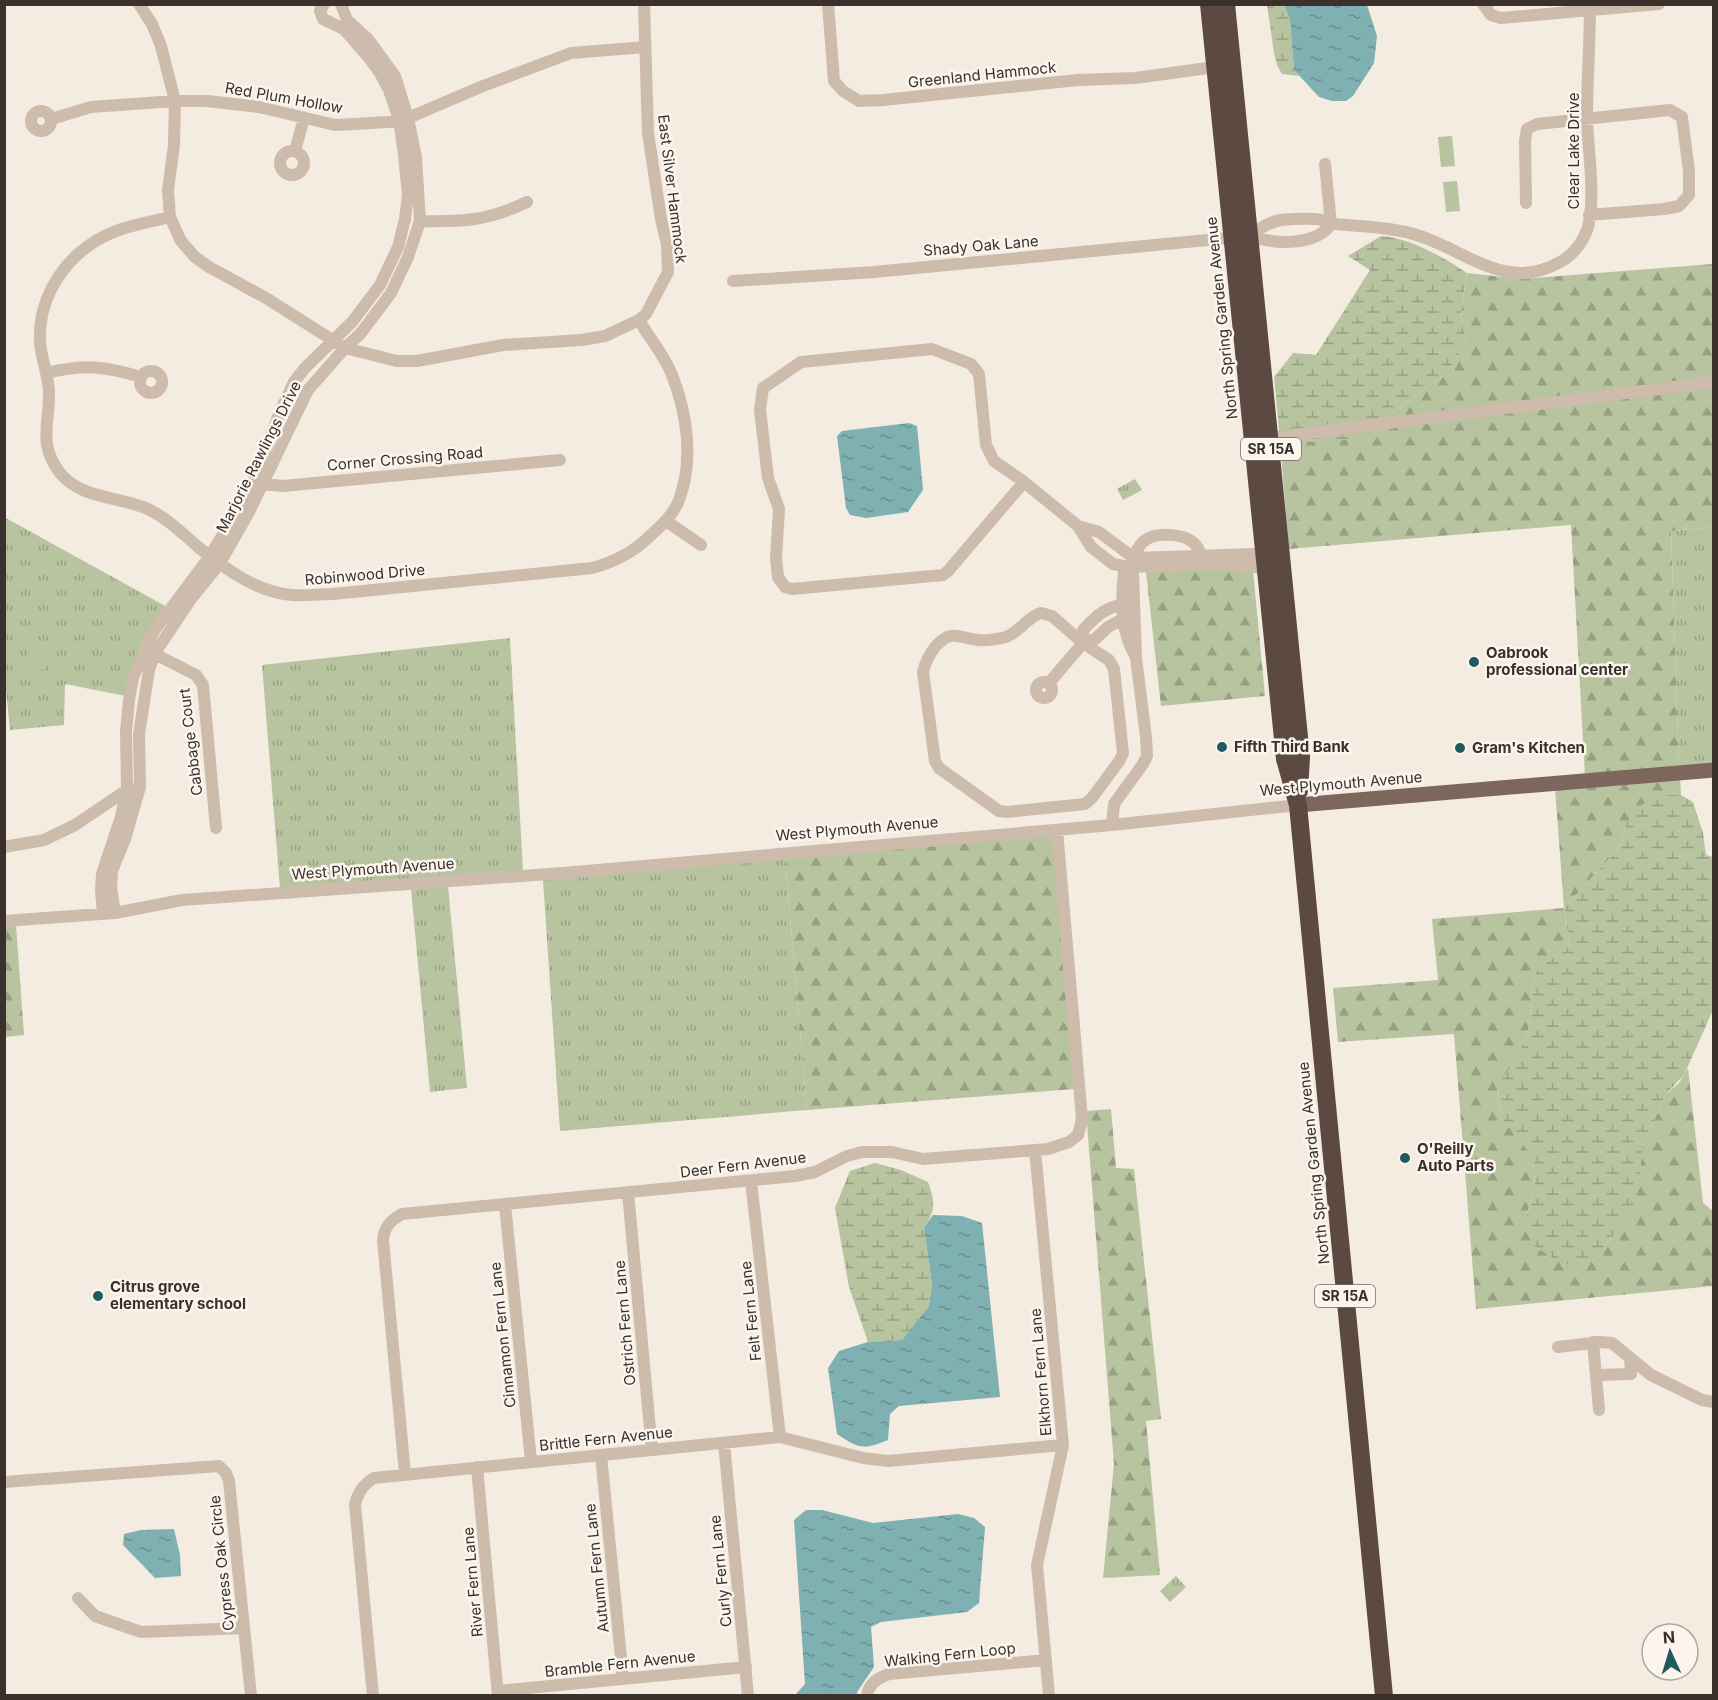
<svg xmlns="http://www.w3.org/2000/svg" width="1718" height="1700" viewBox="0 0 1718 1700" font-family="Inter,sans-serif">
<defs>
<pattern id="grass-tufts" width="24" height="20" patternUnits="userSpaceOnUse" patternTransform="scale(1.5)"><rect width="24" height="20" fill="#b8c4a0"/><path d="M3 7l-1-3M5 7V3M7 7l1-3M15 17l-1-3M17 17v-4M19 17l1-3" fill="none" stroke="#97a083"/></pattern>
<pattern id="forest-firs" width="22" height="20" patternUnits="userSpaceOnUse" patternTransform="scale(1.5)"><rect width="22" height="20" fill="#b8c4a0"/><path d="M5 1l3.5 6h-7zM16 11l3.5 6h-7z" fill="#97a083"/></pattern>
<pattern id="wetland-marsh" width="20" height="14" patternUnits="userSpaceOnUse" patternTransform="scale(1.5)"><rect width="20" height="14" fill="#b8c4a0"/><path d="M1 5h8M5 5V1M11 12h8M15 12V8" fill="none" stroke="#97a083"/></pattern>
<pattern id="water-ripples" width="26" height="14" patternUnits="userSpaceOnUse" patternTransform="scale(1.5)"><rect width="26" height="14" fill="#7fb0b2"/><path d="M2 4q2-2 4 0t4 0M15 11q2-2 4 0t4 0" fill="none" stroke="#699091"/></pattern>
</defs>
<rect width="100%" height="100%" fill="#f4ebe1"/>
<path fill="url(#grass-tufts)" d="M1135,479L1142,490L1123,500L1117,489Z
M4,517L167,607L126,696L65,684L64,725L10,730L4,670Z
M1713,527V765L1679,768L1671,531Z
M510,638L523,871L280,888L262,665Z
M785,859L807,1110L560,1131L543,880Z
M448,886L467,1088L430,1092L411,889Z
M1176,1576L1186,1587L1170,1602L1160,1591Z"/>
<path fill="url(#forest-firs)" d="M1713,264V527L1671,531L1679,768L1585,776L1571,525L1289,549L1278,418L1310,442L1379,422L1446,374L1466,343L1461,312L1467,273L1521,279Z
M1200,569L1253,571L1265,696L1161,706L1146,572Z
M1680,778L1681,795H1660L1626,824L1619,848L1564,908L1570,945C1561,959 1544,959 1537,971C1530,983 1534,1008 1530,1022C1524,1048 1513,1065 1498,1085L1500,1116L1533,1157L1535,1185L1527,1214L1599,1257L1636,1200L1643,1145L1666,1094L1679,1083L1688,1068L1703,1203L1713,1211V1286L1476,1309L1454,1034L1338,1042L1333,988L1438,980L1432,919L1564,908L1555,788Z
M1053,835L1075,1089L807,1110L785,859Z
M16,925L24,1035L5,1037V926Z
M1111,1109L1116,1168L1134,1169L1161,1419L1146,1421L1160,1575L1103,1578L1114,1464L1086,1111Z"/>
<path fill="url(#wetland-marsh)" d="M1267,5H1284L1290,20L1294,70L1299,76L1282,74L1277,65L1274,53Z
M1381,236C1408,237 1445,258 1467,273L1461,312L1466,343L1446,374L1379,422L1363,439L1310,442L1278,418L1274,377L1293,353L1316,355L1370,270L1348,256Z
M1660,795H1681L1693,802L1703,833L1706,855L1713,857V1010L1684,1075L1666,1094L1643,1145L1637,1200L1599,1257L1564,1265L1534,1246L1527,1214L1535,1185L1533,1157L1500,1116L1498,1084C1513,1065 1524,1048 1530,1022C1534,1008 1530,983 1537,971C1544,959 1560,959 1570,945L1564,908L1619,848L1626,824L1638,807Z
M875,1163L901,1170L928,1182C935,1201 936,1211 924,1227L932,1285L929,1306L902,1340L868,1342L849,1287L835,1208L850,1171Z"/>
<path fill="#b8c4a0" d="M1452,136L1455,166L1441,167L1438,137Z
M1457,181L1460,211L1446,212L1443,182Z
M32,643L51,648L44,670L25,665Z"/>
<path fill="url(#water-ripples)" d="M1284,5H1367L1377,36L1374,63L1353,96L1346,101H1332L1319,97L1294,70L1290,20Z
M909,423L917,426L923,490L908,512L866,518L850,515L846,508L837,436L842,431Z
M933,1215L962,1216L982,1223L1000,1397L899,1406L890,1414L888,1440C863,1450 859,1449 837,1434L828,1368L839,1351L868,1342L902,1340L929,1306L932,1285L924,1227Z
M806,1510H822L873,1523L958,1514L974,1518L985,1527L979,1603L967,1612L881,1622L871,1627L874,1667L857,1692V1695H795L805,1684L794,1520Z
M174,1529L180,1555L181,1576L155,1578L123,1545L124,1534L141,1530Z"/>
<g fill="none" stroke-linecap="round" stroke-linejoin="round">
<path stroke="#cdbbac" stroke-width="12" d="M139,4L152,24L161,46L175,101L174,145L168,190L170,217L181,241L195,257L209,267L266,298L345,348L397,361H417L503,345L582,340L605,336L639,320L646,314L668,272L667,245L661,219L648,133L644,4
M828,4L834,81L843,91L859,101L883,100L1078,80L1135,78L1215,67
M1483,4L1491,15L1501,18L1659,4
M31 121a10 10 0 1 1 20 0a10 10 0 1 1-20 0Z
M51,119L91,107L175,101H207L259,107L335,125L388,122L408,118L483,86L571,53L645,47
M295,151L304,118
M280 163a12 12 0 1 1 24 0a12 12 0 1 1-24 0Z
M1325,164L1331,224
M1526,203L1525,141L1527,129L1537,124L1670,110L1682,117L1689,171V195L1679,206L1664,209L1589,215
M170,217C151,222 128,225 109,234C67,253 38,295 40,342C41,358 48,374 49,391C50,424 37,442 60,473C82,500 121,496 150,510C168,519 182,533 197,546C224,568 256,592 292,595C306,596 320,594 333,594L592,568C615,562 634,552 651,535C662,525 674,514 679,500C694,460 687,413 672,375C665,356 649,338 639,320
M420,221C463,222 487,221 527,202
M1249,236C1259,229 1269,222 1281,220C1293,219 1311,218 1322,220C1327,222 1330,224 1335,224C1364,227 1393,227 1420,236C1470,253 1507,292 1560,262C1574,255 1586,238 1589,223C1595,189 1588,153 1587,118C1587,80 1590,42 1590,4
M733,281L874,272L1249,236C1273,244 1315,247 1331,224
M932,349L971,364L979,374L986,445L994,461L1024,482L948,571L943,575L792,589L785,587L778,577L776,559L779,509L768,478L760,410L763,388L801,362Z
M140 382a11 11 0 1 1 22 0a11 11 0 1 1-22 0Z
M47,373C85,364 104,366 141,377
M1270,438L1714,382
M1024,482L1078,526L1091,547L1113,564L1129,567L1203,564L1234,565L1252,566L1266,570
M256,483L283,486L560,460
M666,521L701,545
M1078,526L1099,532L1134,558L1253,554L1265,561
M1041,613L1052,616L1083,643L1109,660L1114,669L1123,753L1120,760L1092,798L1085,804L1007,812L999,811L939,768L935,761L923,672C925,663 929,655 935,647C952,628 959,638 978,640C987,641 998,639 1006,637C1020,632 1027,617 1041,613Z
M1083,643V630C1099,613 1106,607 1129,603
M149,651L196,675L203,685L216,828
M1136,657C1120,632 1121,601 1124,572C1134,564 1134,549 1144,541C1155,532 1183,533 1194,543C1200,549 1202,556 1203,564
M1036 690a8 8 0 1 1 16 0a8 8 0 1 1-16 0Z
M1049,683L1083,643L1095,639L1108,627L1119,621L1130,618
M1112,825L1114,804L1143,764L1147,756L1146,737L1136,658L1133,573L1129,567
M4,847L44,840L75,825L130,788
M115,913L111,888L112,871L125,839L140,787L139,734L149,670L155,653L191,599L220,563L249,512L308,390L345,348L361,333L391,293L408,257L420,221L416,157L408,118L395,76L368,39L347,20L341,4
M103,914L101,890L102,874L121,817L127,788L126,732L129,700L133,678L145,649L154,631L210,556L237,511L259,468L279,414L294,382L305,368L352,322L380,285L398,247L405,219L408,195L404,155L399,119L389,90L380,73L369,58L344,29L323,19L320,11L324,4
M4,921L115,913L182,900L563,873L1112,825L1298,805
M1035,1150L1063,1445L1037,1565L1049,1696
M751,1181L780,1437
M628,1193L652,1450
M505,1205L531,1461
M1593,1342L1599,1410
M1558,1347L1600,1342L1612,1343L1651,1375L1702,1400L1714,1402
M1596,1375L1631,1374L1630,1358
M724,1443L748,1696
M601,1455L623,1678
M477,1467L498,1696
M405,1474L383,1240C384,1227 391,1220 402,1214L795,1176L815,1172L847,1156L862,1152H892L923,1159L1048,1149L1069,1142L1078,1135L1082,1119L1057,830
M4,1482L219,1466L226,1473L229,1481L251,1696
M78,1598L95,1616L141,1632L244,1628
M498,1691L746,1667
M373,1696L355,1505C358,1492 363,1485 374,1478L780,1437L863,1458L888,1461L1063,1445
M867,1696C869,1683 878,1678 889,1674L1046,1660"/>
<path stroke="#7d675c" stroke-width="15" d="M1298,805L1714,770"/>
<path stroke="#5c4a42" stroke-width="18" d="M1209,4L1285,759L1298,805L1384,1696
M1226,4L1301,757L1299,791"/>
</g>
<g fill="#1f5a5e" stroke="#fbf5ee" stroke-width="2">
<circle cx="1474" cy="662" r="6"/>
<circle cx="1222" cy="747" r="6"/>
<circle cx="1460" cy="748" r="6"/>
<circle cx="1405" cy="1158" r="6"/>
<circle cx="98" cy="1296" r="6"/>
</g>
<g text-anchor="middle" stroke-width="5" stroke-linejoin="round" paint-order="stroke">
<g fill="#fbf5ee" stroke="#756b66" stroke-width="1.5">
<rect x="1241" y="438" width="60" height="22" rx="4.5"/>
<rect x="1315" y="1285" width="60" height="22" rx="4.5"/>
</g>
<g font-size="14" font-weight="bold" fill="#3b302b">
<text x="1271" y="454">SR 15A</text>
<text x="1345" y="1301">SR 15A</text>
</g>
<g font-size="15" fill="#3b302b" stroke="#fbf5ee">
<text transform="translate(982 75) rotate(-6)" y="5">Greenland Hammock</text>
<text transform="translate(284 98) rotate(10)" y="5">Red Plum Hollow</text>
<text transform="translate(1574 151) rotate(-90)" y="5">Clear Lake Drive</text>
<text transform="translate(672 189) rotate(83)" y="5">East Silver Hammock</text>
<text transform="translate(981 246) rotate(-5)" y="5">Shady Oak Lane</text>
<text transform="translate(1222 318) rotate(-96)" y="5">North Spring Garden Avenue</text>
<text transform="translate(259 457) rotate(-63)" y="5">Marjorie Rawlings Drive</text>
<text transform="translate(405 459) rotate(-5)" y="5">Corner Crossing Road</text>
<text transform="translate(365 575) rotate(-5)" y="5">Robinwood Drive</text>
<text transform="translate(191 742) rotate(-97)" y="5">Cabbage Court</text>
<text transform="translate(1341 784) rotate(-5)" y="5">West Plymouth Avenue</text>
<text transform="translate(857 829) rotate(-5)" y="5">West Plymouth Avenue</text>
<text transform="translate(373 869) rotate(-4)" y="5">West Plymouth Avenue</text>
<text transform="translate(1314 1163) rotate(-96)" y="5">North Spring Garden Avenue</text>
<text transform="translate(743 1165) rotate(-7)" y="5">Deer Fern Avenue</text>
<text transform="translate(751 1311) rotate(-96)" y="5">Felt Fern Lane</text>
<text transform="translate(625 1323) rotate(-95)" y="5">Ostrich Fern Lane</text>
<text transform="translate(503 1335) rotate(-96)" y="5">Cinnamon Fern Lane</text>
<text transform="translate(1041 1372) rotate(-95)" y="5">Elkhorn Fern Lane</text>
<text transform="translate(606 1439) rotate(-6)" y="5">Brittle Fern Avenue</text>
<text transform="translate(222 1563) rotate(-96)" y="5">Cypress Oak Circle</text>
<text transform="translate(597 1568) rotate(-96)" y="5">Autumn Fern Lane</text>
<text transform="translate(721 1571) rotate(-96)" y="5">Curly Fern Lane</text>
<text transform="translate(473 1582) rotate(-95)" y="5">River Fern Lane</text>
<text transform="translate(950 1655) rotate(-6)" y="5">Walking Fern Loop</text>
<text transform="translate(620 1664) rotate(-6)" y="5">Bramble Fern Avenue</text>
</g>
<g font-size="15" font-weight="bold" fill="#3b302b" stroke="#fbf5ee" text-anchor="start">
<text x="1486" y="658">Oabrook<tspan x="1486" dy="17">professional center</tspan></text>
<text x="1234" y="752">Fifth Third Bank</text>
<text x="1472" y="753">Gram's Kitchen</text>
<text x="1417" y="1154">O'Reilly<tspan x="1417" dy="17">Auto Parts</tspan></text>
<text x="110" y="1292">Citrus grove<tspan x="110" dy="17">elementary school</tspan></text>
</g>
</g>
<rect width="1718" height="1700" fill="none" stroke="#3b302b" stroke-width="12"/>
<g transform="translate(1670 1652) rotate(356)"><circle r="28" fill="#fbf5ee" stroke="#aea6a0" stroke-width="1.5"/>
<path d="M0-4.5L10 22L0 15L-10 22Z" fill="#1f5a5e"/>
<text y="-9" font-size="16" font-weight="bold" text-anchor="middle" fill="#3b302b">N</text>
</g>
</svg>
